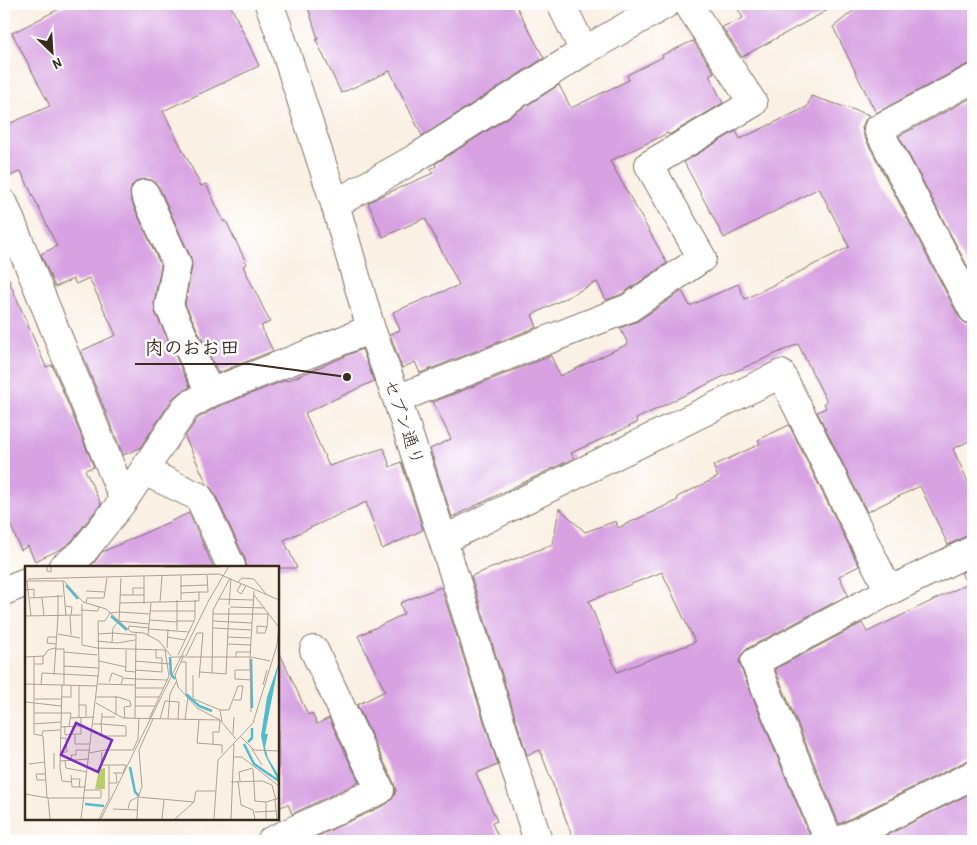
<svg xmlns="http://www.w3.org/2000/svg" width="977" height="845" viewBox="0 0 977 845" font-family="'Patrick Hand','Klee One',sans-serif">
<rect width="100%" height="100%" fill="#fff"/>
<filter id="ink" filterUnits="userSpaceOnUse"><feTurbulence type="fractalNoise" baseFrequency=".02" numOctaves="2"/><feDisplacementMap in="SourceGraphic" scale="10" xChannelSelector="R" yChannelSelector="G"/><feConvolveMatrix kernelMatrix="1 2 1 2 8 2 1 2 1" color-interpolation-filters="sRGB"/></filter>
<filter id="wash" filterUnits="userSpaceOnUse"><feTurbulence type="fractalNoise" baseFrequency=".0096" numOctaves="4" result="noise"/><feDisplacementMap in="SourceGraphic" scale="20" xChannelSelector="R" yChannelSelector="G"/><feGaussianBlur stdDeviation="1.12" result="paint"/><feColorMatrix in="noise" values="0 0 0 0 0 0 0 0 0 0 0 0 0 0 0 0 0 1.4 0 .05"/><feComposite in="paint" operator="in"/></filter>
<g filter="url(#wash)">
<rect width="100%" height="100%" fill="#faf0e3"/>
<g id="blocks">
<path fill="#d7a1e2" fill-rule="evenodd" d="M69,4H230L259,66L163,111L201,186L206,184L224,222L226,221L247,264L243,266L270,322L261,326L273,351L218,373L185,304L192,267L191,258L159,187L154,181L147,179L138,180L132,185L130,192L131,200L161,266L154,303L155,312L190,387L178,394L173,398L140,448L123,455L81,351L116,335L89,278L76,284L73,279L55,287L41,254L57,246L21,171L4,179V126L50,106L12,33Z
M307,4H515L544,58L422,136L390,71L341,93L316,40L318,39Z
M735,4H839L742,57L722,27L743,18Z
M862,4H973V63L966,65L876,113L833,27Z
M693,41L714,72L709,75L723,103L669,135L668,133L610,161L667,263L622,294L606,300L597,282L532,315L537,327L420,373L415,362L402,368L390,334L400,330L393,312L459,285L425,218L383,237L368,203L381,196L433,173L431,169L436,166L435,164L559,85L571,108L629,80L627,75L663,57L662,55Z
M811,96L870,115L865,120L862,128L864,136L959,317L965,323L973,325V439L953,449L973,493V535L966,536L948,545L920,486L867,512L817,412L826,408L824,403L827,402L798,344L720,378L636,419L637,423L571,453L574,458L452,517L430,449L451,439L433,402L551,356L560,376L628,344L620,328L638,321L682,291L690,306L738,284L745,299L849,247L819,188L724,238L684,162L736,131L740,139L807,107Z
M973,97V277L899,136Z
M4,269L46,367L52,365L94,467L85,470L101,504L71,542L61,549L35,561L28,546L21,550L4,510Z
M362,349L374,381L305,413L329,466L384,448L390,467L401,462L423,530L382,549L366,502L284,540L297,568H246L245,559L213,490L207,484L185,437L197,419L217,407L286,380L287,381Z
M789,425L859,566L839,576L848,595L748,648L742,654L739,661L741,668L812,841H574L540,750L527,755L471,576L553,544L559,508L585,532L616,521L618,528L678,500L677,497L718,477L713,466L760,444L758,440ZM662,572L695,642L617,672L589,601Z
M189,513L214,568H89L94,563L102,552Z
M973,567V759L966,761L839,824L775,669L862,623L867,632L967,584L961,573Z
M441,587L498,765L476,773L497,821L492,823L500,841H307L387,804L393,798L396,791L394,783L357,705L385,691L358,636L404,614L400,603Z
M278,649L308,715L312,713L317,724L329,718L359,782L292,814L288,804L278,808Z
M973,792V841H875Z"/>
</g>
</g>
<g filter="url(#ink)">
<use href="#blocks" fill-opacity="0" stroke="#7e6f63" stroke-width="1"/>
<g fill="none" stroke-linecap="round" stroke-linejoin="round">
<defs>
<path id="minor" d="M269,4L278,28L335,204L371,329L397,399L443,540L538,841
M561,4L584,51
M973,79L878,129L973,310
M145,194L177,264L169,306L210,393
M4,204L124,500
M335,204L414,159L584,51L666,4
M397,399L629,308L702,258L649,165L753,103L688,4
M144,471L199,497L231,566
M443,540L781,374L889,591L755,662L829,841
M62,568L82,553L124,500L186,407L210,393L371,329
M4,591L26,582
M889,591L973,550
M271,841L380,790L314,650
M840,841L973,775"/>
</defs>
<use href="#minor" stroke="#7e6f63" stroke-width="30"/>
<use href="#minor" stroke="#fff" stroke-width="28"/>
</g>
</g>
<g text-anchor="middle" stroke-width="5" stroke-linejoin="round" paint-order="stroke">
<g font-size="18" fill="#3b2a1e" stroke="#fff">
<text transform="translate(404 422) rotate(71)" y="6">セブン通り</text>
</g>
</g>
<g transform="translate(25 566)">
<rect width="254" height="254" fill="#faf0e3"/>
<path d="M80,202V223H70L74,203Z" fill="#bbcc6e"/>
<path d="M254,96L240,168H243L240,181L243,192L254,210V216L240,189L236,170L242,131Z" fill="#51bccd"/>
<path fill="none" stroke="#51bccd" stroke-width="2.5" d="M41,19L53,33M86,50L102,64M145,91L146,108L150,113M226,93L227,142M161,128L174,140L187,145M223,176L227,172V162M219,178L229,198L254,215M105,201L110,226L114,230M60,238L79,240"/>
<path fill="none" stroke="#aea194" stroke-width="1" d="M22,0V5L26,6V0M139,1H196M156,9V34M38,12L194,8L254,34M3,13L38,12M0,15H39L58,36L81,43L106,66L119,67L134,75L146,90M2,15L6,50M38,15L41,50M213,16L217,12L229,13L241,28M216,18L212,25L216,28L221,20M155,20L183,19M0,24L9,23V32M61,25L80,26M156,27L174,26M33,29V50M95,29H119M108,29V22H119M229,29L253,60M5,32L38,30M17,32L19,50M194,33L228,34M135,36L137,10M61,37L62,32H79L82,12M95,37L174,35V26H183L182,9M57,38V79L72,82M119,38V10M204,39L206,13M40,40L47,41L46,49M205,41L240,42M56,44L73,45L74,40M126,45H170M188,48H243L242,61L232,60V67H240L242,61M0,50L56,49M45,50L46,69M125,54L152,56M94,55L124,58M152,55H169M188,55L227,57M188,62L227,64M124,63L164,66M103,64L104,60L124,62M152,64V34M88,67L110,69M33,68L55,72M73,68L88,67M123,69L126,37M142,71L160,74M202,71L226,72M72,75L92,77L110,74M87,76L88,62L94,55L96,12M31,78L22,77L23,71H32M202,78L226,79M72,82L140,84L144,110L124,153M142,82L143,63M30,83H39V119M39,86L72,89M153,89L170,53V34M159,89L150,109L153,121L172,142L195,154L211,173M161,90L172,67H178L174,112M0,91L19,90L23,84L30,82M9,91V168L18,170L22,232M146,91H225M211,91V86H226M226,91L245,95M74,95L101,101V84M110,95L145,98M156,96H161V128M9,98H18V90M39,100L74,102M101,101L100,105L111,106M110,104L137,106V92H131V83M227,104H210V113L227,114M175,106L201,108L204,42M187,107L188,44L205,12M29,109L33,50M111,113L142,114M84,116L87,107L98,111M0,118L72,120M16,118L17,107L74,110M73,118L110,119M96,118L98,112L111,113M37,119L35,202L37,215L46,216M238,119L242,104M54,120V152M110,122H138M91,130V149M36,131H46V120M71,131H93L105,135L106,140L99,141L100,152M110,131H134M10,133H36M168,133V109M169,133L195,144L197,156M0,136L36,140M71,137L98,152L195,154L194,166H188V178M54,139H61V151M110,140H130M195,144H204L213,120H218L216,134H209M226,146L225,91L229,25M9,147H46L44,160M77,147V151H90M46,152L69,151M56,152V168H50V178H65M110,153L111,67M135,153L140,135L154,136L153,153M143,153L145,128L151,116M160,154L163,131M174,154L172,177L197,179V187M9,158L36,156M68,158H76L77,151M76,158L101,160V170H77ZM40,160V169L50,168M36,161L56,160M208,168L209,151M17,169L18,165L35,164M215,170L229,184L254,185M35,172H41L42,186H36M227,183L237,199M77,186L76,199H101L98,207H88M29,187V203M64,187L80,184H108L113,173L114,152M208,191H217L254,220M47,194L46,189H51V184H65M35,195L64,193M40,195L41,202L62,206M4,198L20,196M228,203L230,235L241,236M46,209L47,221H61M46,213H55L54,221M21,214H12L11,208H21M213,215L216,239L228,244L230,253M215,215L214,206L228,202M206,216L237,215L247,219L251,234M84,217H92L91,207M0,228L23,232H59M113,231L169,236L171,225H190M23,232L25,253M59,232H76V224H60M250,234L252,253M88,243L112,244M103,243L105,235L113,231L117,221L114,184L128,153M230,246L251,245M56,253L74,102L73,55H80L85,47L94,46L125,48M74,253L84,233V199M76,253L184,34L204,0M112,253L113,232M137,253L139,234M150,253L169,236M189,253L193,194L228,157L252,79L254,60M206,253L209,178M241,253V236L254,232"/>
<path fill="#7b2cbf" fill-opacity="0.15" stroke="#7b2cbf" stroke-width="2.5" d="M51,157L87,174L73,206L36,189Z"/>
<rect width="254" height="254" fill="none" stroke="#3b2a1e" stroke-width="2.5"/>
</g>
<path fill="none" stroke="#3b2a1e" stroke-width="2" d="M347 377L250 364H135"/>
<circle fill="#3b2a1e" stroke="#fff" stroke-width="2" cx="347" cy="377" r="5"/>
<g font-size="19" text-anchor="middle" font-weight="bold" fill="#3b2a1e" stroke="#fff" stroke-width="5" stroke-linejoin="round" paint-order="stroke">
<text x="192" y="354">肉のおお田</text>
</g>
<rect width="977" height="845" fill="none" stroke="#fff" stroke-width="20"/>
<g transform="translate(52 52) rotate(155)" stroke="#ffffff" stroke-width="4" paint-order="stroke">
<path d="M0-4L9 19L0 12L-9 19Z" fill="#3b2a1e"/>
<text y="-8" font-size="14" font-weight="bold" text-anchor="middle" fill="#3b2a1e">N</text>
</g>
</svg>
